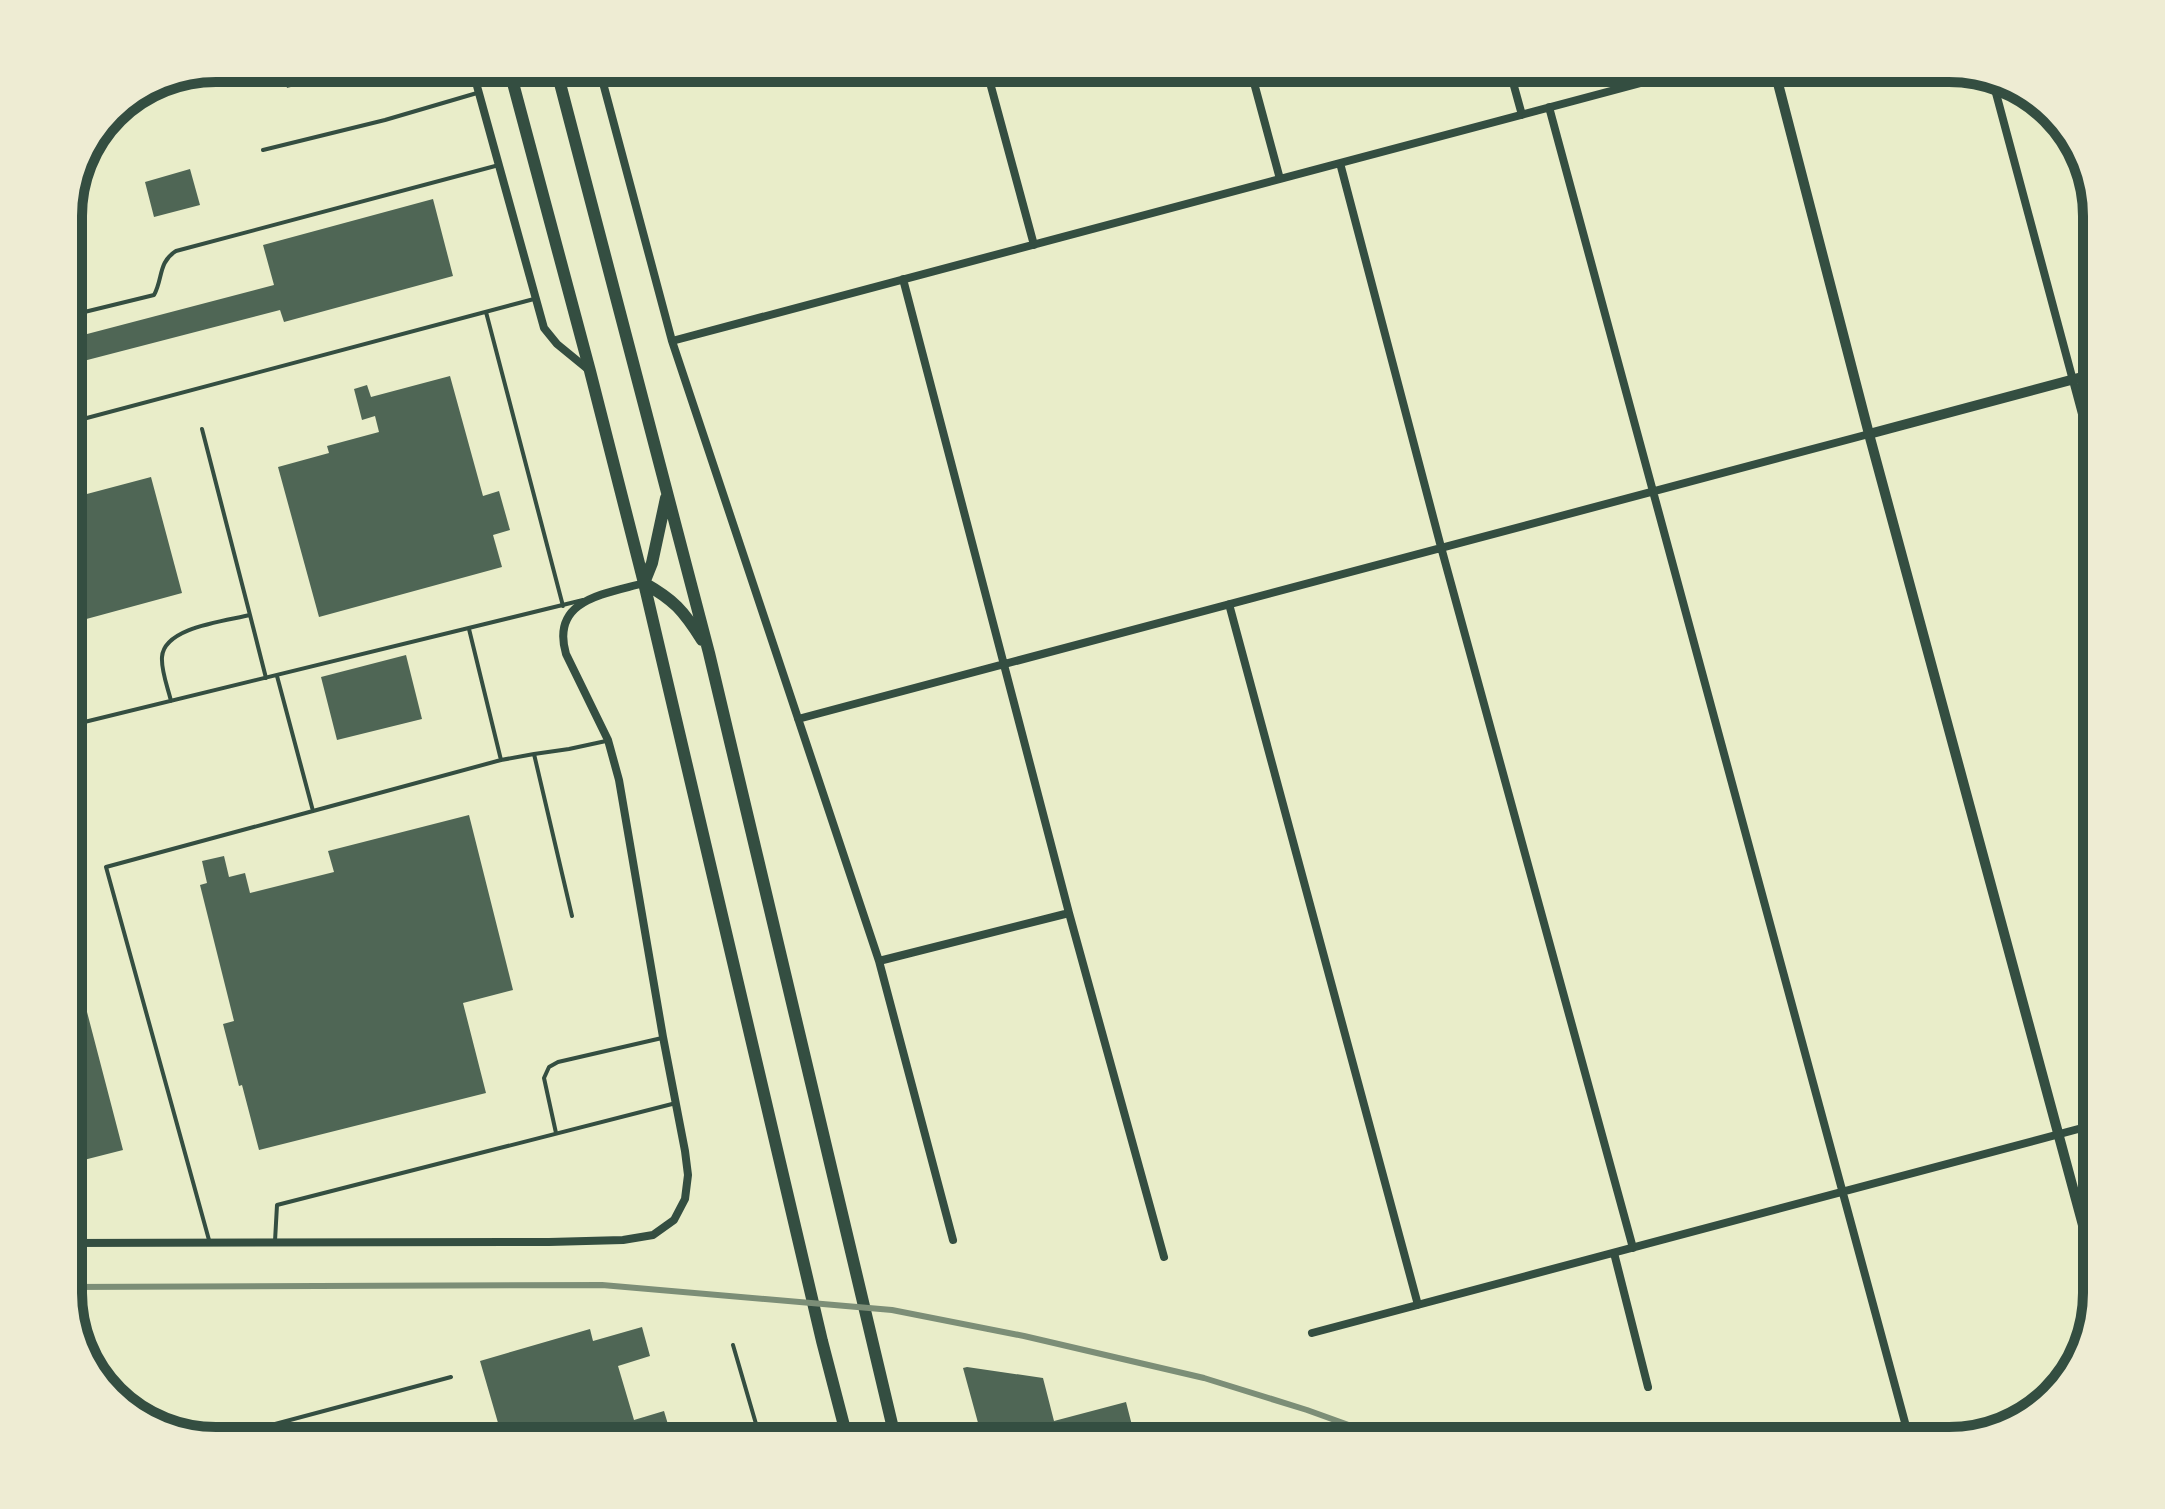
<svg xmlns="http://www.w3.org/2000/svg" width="2165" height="1509" viewBox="0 0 2165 1509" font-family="Lato,sans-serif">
<rect width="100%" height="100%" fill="#e9edc9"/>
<path fill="#4f6655" d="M281,68H361V69L287,88Z
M190,169L200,205L154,217L145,182Z
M433,199L453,276L284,322L280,310L68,365V339L274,285L263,245Z
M450,376L483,496L499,491L510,530L493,535L502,567L319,617L278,467L329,453L327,446L379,432L375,416L362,420L354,389L367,385L371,397Z
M151,477L182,593L68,624V499Z
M406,655L422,719L337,740L321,677Z
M469,815L513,990L463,1003L486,1093L259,1150L242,1085L239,1086L223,1024L234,1021L200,885L207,883L202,861L224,856L229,877L245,873L250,893L334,872L328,851Z
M68,939L123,1150L68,1164Z
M642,1327L650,1356L618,1366L634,1420L664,1411L673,1441H559L554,1425L503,1440L480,1361L590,1329L593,1341Z
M967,1367L1043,1378L1054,1421L1126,1402L1136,1441H983L963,1368Z"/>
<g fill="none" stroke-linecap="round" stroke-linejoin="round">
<path stroke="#344e41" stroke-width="4" d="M263,150L385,120L477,93
M486,312L563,606
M68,316L154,295C163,279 158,262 176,251L499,165
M68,423L534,299
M202,429L250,615
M277,676L313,811L501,760L469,629
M171,701C168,688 161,671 162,657C164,627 226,621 250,615L266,678
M68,726L583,600
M534,754L569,749L606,741
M501,760L534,754L572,916
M556,1133L544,1078L549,1067L558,1062L662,1038
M209,1240L106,867L313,811
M275,1241L277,1205L676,1103
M733,1345L761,1441
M215,1440L451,1377"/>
<path stroke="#344e41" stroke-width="8" d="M472,68L544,328L557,344L590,371
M599,68L672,341L879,961L953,1240
M986,68L1034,245
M1250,68L1280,179
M1509,68L1522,115
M1993,82L2097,470
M1549,107L1910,1441
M1340,163L1441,547L1633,1248
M903,279L1069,913L1164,1257
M672,341L1697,68
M1229,604L1418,1305
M798,719L1869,434
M879,961L1069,913
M68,1243L549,1242L623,1240L653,1235L674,1220L685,1199L688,1175L685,1151L663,1037L619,780L608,740L566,654C550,599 605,594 644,583
M1614,1253L1648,1387
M1312,1333L2097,1124"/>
<path stroke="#344e41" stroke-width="10" d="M1774,68L1869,434L2097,1277
M1869,434L2097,373"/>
<path stroke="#344e41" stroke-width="12" d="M509,68L590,371L644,583L822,1341L848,1441
M556,68L709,653L896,1441
M644,583C674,600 683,610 702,640
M644,583L652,563L666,498"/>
<path stroke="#7c8e77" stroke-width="6" d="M68,1287L602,1285L892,1310L1024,1336L1204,1378L1307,1410L1393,1441"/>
</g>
<path d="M0 0H2165V1509H0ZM216 82H1949A134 134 0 0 1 2083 216V1293A134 134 0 0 1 1949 1427H216A134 134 0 0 1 82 1293V216A134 134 0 0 1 216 82Z" fill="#eeecd3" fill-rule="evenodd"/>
<path fill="none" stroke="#344e41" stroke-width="10" d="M216 82H1949A134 134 0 0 1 2083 216V1293A134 134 0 0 1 1949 1427H216A134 134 0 0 1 82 1293V216A134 134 0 0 1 216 82Z"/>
</svg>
